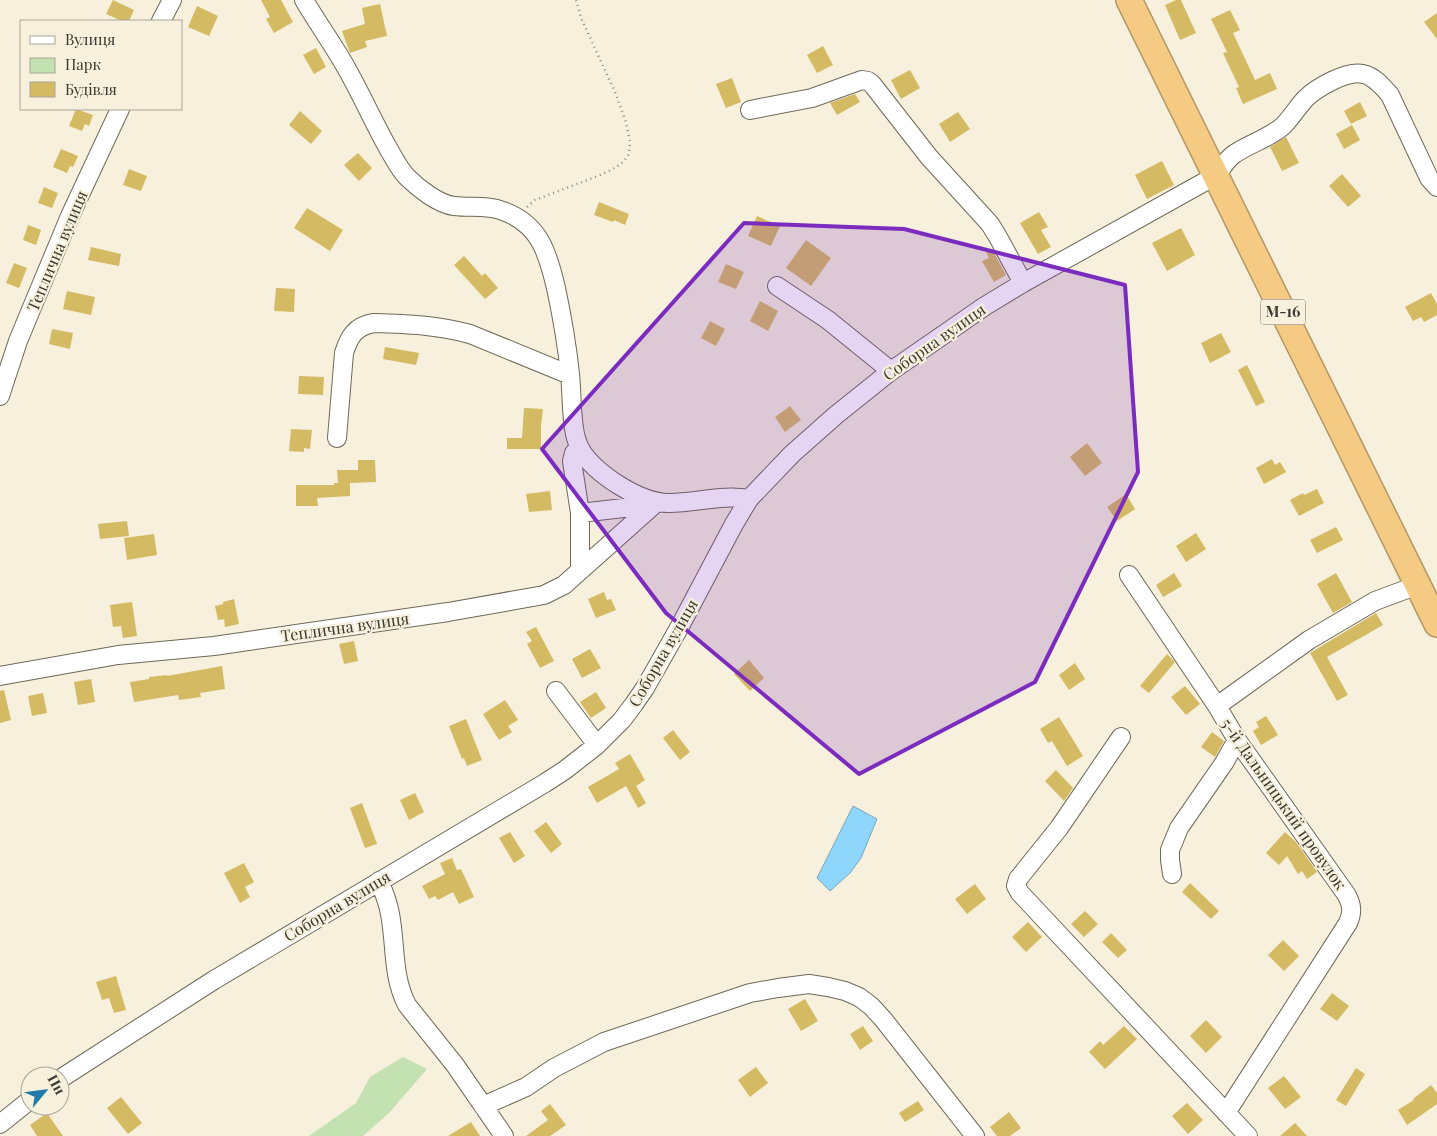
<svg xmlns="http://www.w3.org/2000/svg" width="1437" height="1136" viewBox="0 0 1437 1136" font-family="'Playfair Display',serif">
<rect width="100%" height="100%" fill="#f6f0dc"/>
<path fill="#c4e1b2" d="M403,1057L427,1069L389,1113L363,1136H309L356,1103L370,1077Z"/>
<path fill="#8fd6fc" stroke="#76a7bf" d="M853,806L877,819L861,858L850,873L830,891L817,878Z"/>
<path fill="#d5ba64" d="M113,0L134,10L129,21H122L106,14Z
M261,0H281L293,22L274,33L266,19L270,17Z
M1176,0H1181L1196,33L1180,40L1165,5Z
M380,4L387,36L365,41L367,47L350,53L342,31L365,24L362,8Z
M197,6L218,16L209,36L188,27Z
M1230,10L1240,30L1233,33L1255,80L1270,73L1277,89L1243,104L1236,88L1239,87L1223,53L1227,52L1211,19Z
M1437,13V39L1424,22Z
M823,46L833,65L817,73L807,55Z
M316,48L326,67L314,74L303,55Z
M910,70L920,88L901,99L891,80Z
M732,78L741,102L726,108L716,84Z
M855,94L860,102L837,115L830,103Z
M1360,102L1367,116L1351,124L1344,111Z
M76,109L93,115L89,126L85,124L82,131L69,126Z
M300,111L322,131L311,144L289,125Z
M958,112L970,129L950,142L939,124Z
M1352,125L1360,140L1344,149L1336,134Z
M1286,137L1299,163L1282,171L1270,147Z
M61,149L78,156L73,167L70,166L67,173L53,167Z
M358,153L372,168L359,181L344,165Z
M1162,161L1174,185L1147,199L1135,175Z
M129,169L147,176L141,191L123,185Z
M1342,174L1361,196L1348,207L1329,186Z
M44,187L58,193L52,208L38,203Z
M599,202L629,214L625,225L614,220L613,222L594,215Z
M307,208L343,230L330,251L294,228Z
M1039,212L1048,227L1041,230L1051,247L1038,254L1020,223Z
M757,216L780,226L771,246L748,236Z
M28,225L41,230L36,245L23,240Z
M1181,228L1195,255L1167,271L1152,243Z
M806,240L831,258L811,286L786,268Z
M91,247L121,254L119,266L88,260Z
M992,249L1006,275L994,282L982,261L989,258L986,252Z
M464,256L482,276L485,273L498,288L485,299L454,265Z
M14,263L27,268L19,288L6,283Z
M726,264L744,272L736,289L718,282Z
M276,288L295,289L294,312L274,311Z
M67,291L95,297L91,315L63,309Z
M1431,293L1437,304V315L1424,322L1421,317L1413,321L1405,307Z
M760,301L778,311L768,331L750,321Z
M710,321L725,329L716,346L701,338Z
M52,329L73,333L70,349L49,344Z
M1221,333L1231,352L1210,363L1201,343Z
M385,347L419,353L416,365L383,359Z
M1247,365L1265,402L1256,406L1238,370Z
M299,376L324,377L323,395L298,394Z
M790,406L801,420L785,432L775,417Z
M524,408L543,409L541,426V449H507V438H522Z
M291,429L312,430L310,449L304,448V452L289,451Z
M1087,443L1102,463L1085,476L1070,457Z
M1272,459L1275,465L1280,462L1286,472L1264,484L1256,468Z
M358,460H375L376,482L350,483V496L317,498L318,506H296V485H334V483H338L337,470H358Z
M1317,489L1324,503L1299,516L1290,500L1303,493L1304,495Z
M550,491L552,510L529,512L526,494Z
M1126,494L1135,509L1117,521L1107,507Z
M127,521L129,536L100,539L98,524Z
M1336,527L1343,540L1317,553L1310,540Z
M1196,533L1206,549L1186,562L1176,546Z
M154,534L157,555L127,560L124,538Z
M1174,573L1182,586L1163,597L1156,585Z
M1336,573L1352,602L1333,613L1317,584Z
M604,592L607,600L611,599L616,610L596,618L588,599Z
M234,599L239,624L225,627L224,619L218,620L215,606L223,604V602Z
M132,602L137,636L123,638L121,626L113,627L110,605Z
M1376,613L1383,625L1327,657L1348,695L1337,701L1310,653Z
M536,627L554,661L540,668L527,644L532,641L526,632Z
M354,641L358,661L344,664L339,644Z
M590,649L601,668L582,678L572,659Z
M1167,654L1175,662L1149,693L1140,686Z
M749,660L764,678L750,691L734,674Z
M1075,663L1085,679L1069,690L1059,675Z
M222,666L225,689L200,693L201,697L179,700L178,695L134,702L130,682L149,679V677L167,675V676Z
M91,679L95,702L78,705L74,682Z
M1185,686L1200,704L1186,715L1171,697Z
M4,690L11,720L0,723V691Z
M596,692L606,708L591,718L580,702Z
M43,693L47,713L32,716L28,696Z
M505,700L518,720L508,726L512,732L499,740L483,714Z
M1266,716L1278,735L1261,745L1253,731L1259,727L1256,722Z
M1059,717L1083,756L1067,766L1052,741L1048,743L1040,729Z
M466,719L482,760L467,766L464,758L462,759L449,726Z
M673,730L690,752L680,760L663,738Z
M1212,732L1224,741L1215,757L1201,747Z
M630,754L645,780L636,786L646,803L638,808L626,786L597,803L588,787L619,769L615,763Z
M1056,770L1073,788L1064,801L1045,781Z
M415,793L424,812L409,820L400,800Z
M362,803L377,844L365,848L350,808Z
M546,822L562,844L551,853L534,831Z
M510,832L525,856L514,863L499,838Z
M1285,832L1296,842L1317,872L1307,879L1302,871L1298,874L1287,856L1279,865L1266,853Z
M452,858L457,870L461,869L474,897L459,904L453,892L438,900L435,896L429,899L422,886L445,874L440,863Z
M244,863L254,882L245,887L250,897L240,903L224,873Z
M1190,883L1219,911L1211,919L1182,892Z
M975,884L986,899L967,914L955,899Z
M1085,911L1098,924L1084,937L1071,924Z
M1028,922L1042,937L1026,952L1012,937Z
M1111,933L1127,950L1118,958L1102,942Z
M1283,940L1299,956L1284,971L1268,955Z
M116,976L126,1010L114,1013L109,998L102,1000L96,982Z
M1332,993L1349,1006L1337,1021L1320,1009Z
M805,999L818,1021L801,1031L788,1009Z
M1206,1020L1222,1037L1206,1053L1190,1036Z
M863,1026L873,1041L860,1050L850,1034Z
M1124,1026L1137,1039L1105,1069L1089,1052L1100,1041L1103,1045Z
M756,1067L768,1083L750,1097L738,1080Z
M1356,1068L1365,1074L1346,1106L1336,1100Z
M1284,1076L1301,1097L1285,1109L1268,1088Z
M1431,1085L1437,1093V1104L1407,1125L1398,1110L1414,1100L1413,1099Z
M121,1097L142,1123L128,1134L107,1108Z
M918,1101L924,1110L905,1122L899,1113Z
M1187,1103L1203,1120L1188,1134L1172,1116Z
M550,1104L566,1125L550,1136H526L548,1120L541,1111Z
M1009,1112L1021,1128L1010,1136H997L990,1127Z
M47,1113L63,1136H37L30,1125Z
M471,1122L480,1136H448Z
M1295,1123L1307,1136H1280Z"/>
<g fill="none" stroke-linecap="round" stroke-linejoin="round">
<defs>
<path id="minor" d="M304,0C318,24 335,47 348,71C362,96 374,123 388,148C394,158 399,169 407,177C418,188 438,204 454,206C471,208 488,205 503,211C540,224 548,254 556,288C562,316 567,345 570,374C572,394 571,415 575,434C576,439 578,444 580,449C595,474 640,503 669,503C697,503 722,494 749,499
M161,21L172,0
M750,110L812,98L862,80L868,81L872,84L929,157L990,224L998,237L1023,283
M777,286L828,320L891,371
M0,396L18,341L70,216L120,109
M337,438L344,353C349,337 355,326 374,323C408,324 437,325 470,334L570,375
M580,513L641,506L656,502
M580,570V513L572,461L574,453L580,448
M1129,575L1217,706L1237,740L1346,894C1352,904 1353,912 1348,923L1226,1113
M0,676L118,655L214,646L448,612L544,595L564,585L657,502
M556,691L597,745
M1217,706L1309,640L1375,601L1418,585
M1121,737L1059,828L1018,879L1016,886L1020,893L1248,1136
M1172,874L1170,860V850L1179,828L1224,763L1237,740
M379,881C384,892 388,902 390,914C396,945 392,976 407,1005L455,1065L504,1136
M60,1079L214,980L545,783L565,770L597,745L622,720L634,704L645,688L679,628L734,524L749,499L792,454L836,415L891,371L985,306L1023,283L1215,176C1221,170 1226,160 1233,155C1248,144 1268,139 1283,126C1291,118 1297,108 1305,99C1316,88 1347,70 1363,74C1374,76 1383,87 1390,95L1429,178L1437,187
M483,1106L526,1087L554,1068L604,1042L750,993L778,988L809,984L828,987L845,991L859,997L871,1006L883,1019L975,1136
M0,1124L30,1100"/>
<path id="highway" d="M1129,0L1437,624"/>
</defs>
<use href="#minor" stroke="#6e6857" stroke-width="20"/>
<use href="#highway" stroke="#b49765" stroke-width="28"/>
<path stroke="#8f8b7e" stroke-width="2.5" stroke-dasharray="1 4" stroke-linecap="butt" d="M527,207L535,200L598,176L613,169L623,162L629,154L630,142L626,122L615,92L582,20L576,0"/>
<use href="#minor" stroke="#fff" stroke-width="18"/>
<use href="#highway" stroke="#f5ca82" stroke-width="25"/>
</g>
<path fill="#7b2cbf" fill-opacity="0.2" stroke="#7b2cbf" stroke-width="4" stroke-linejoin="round" d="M744,223L904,229L1125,285L1138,472L1035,682L859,774L666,613L542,449Z"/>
<g text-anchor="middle" stroke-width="4.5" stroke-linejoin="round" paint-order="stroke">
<rect fill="#f6f0dc" stroke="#726f64" stroke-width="1" x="1260.5" y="299.5" width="45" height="25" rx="4"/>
<g font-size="15" font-weight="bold" fill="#3a3830">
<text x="1283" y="317">М-16</text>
</g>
<g font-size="16" fill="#3a3830" stroke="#f6f0dc">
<text transform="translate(57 251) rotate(-67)" y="6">Теплична вулиця</text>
<text transform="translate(934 342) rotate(-35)" y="6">Соборна вулиця</text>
<text transform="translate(345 627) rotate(-8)" y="6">Теплична вулиця</text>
<text transform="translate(663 653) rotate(-60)" y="6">Соборна вулиця</text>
<text transform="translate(1284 804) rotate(55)" y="6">5-й Дальницький провулок</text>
<text transform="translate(337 906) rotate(-31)" y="6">Соборна вулиця</text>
</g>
</g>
<rect x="20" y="20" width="162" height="90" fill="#f6f0dc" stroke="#aba697"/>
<rect x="30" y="36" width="25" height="8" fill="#ffffff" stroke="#aba697"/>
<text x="65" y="45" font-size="15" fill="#3a3830">Вулиця</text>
<rect x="30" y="58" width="25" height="15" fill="#c4e1b2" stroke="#aba697"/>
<text x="65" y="70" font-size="15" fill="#3a3830">Парк</text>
<rect x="30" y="82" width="25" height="15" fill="#d5ba64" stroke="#aba697"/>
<text x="65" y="95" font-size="15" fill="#3a3830">Будівля</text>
<g transform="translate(45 1091) rotate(61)"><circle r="24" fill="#f6f0dc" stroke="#aba697"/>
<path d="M0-4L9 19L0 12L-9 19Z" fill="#217ba9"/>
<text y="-8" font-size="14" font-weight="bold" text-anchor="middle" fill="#3a3830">Пн</text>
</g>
</svg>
